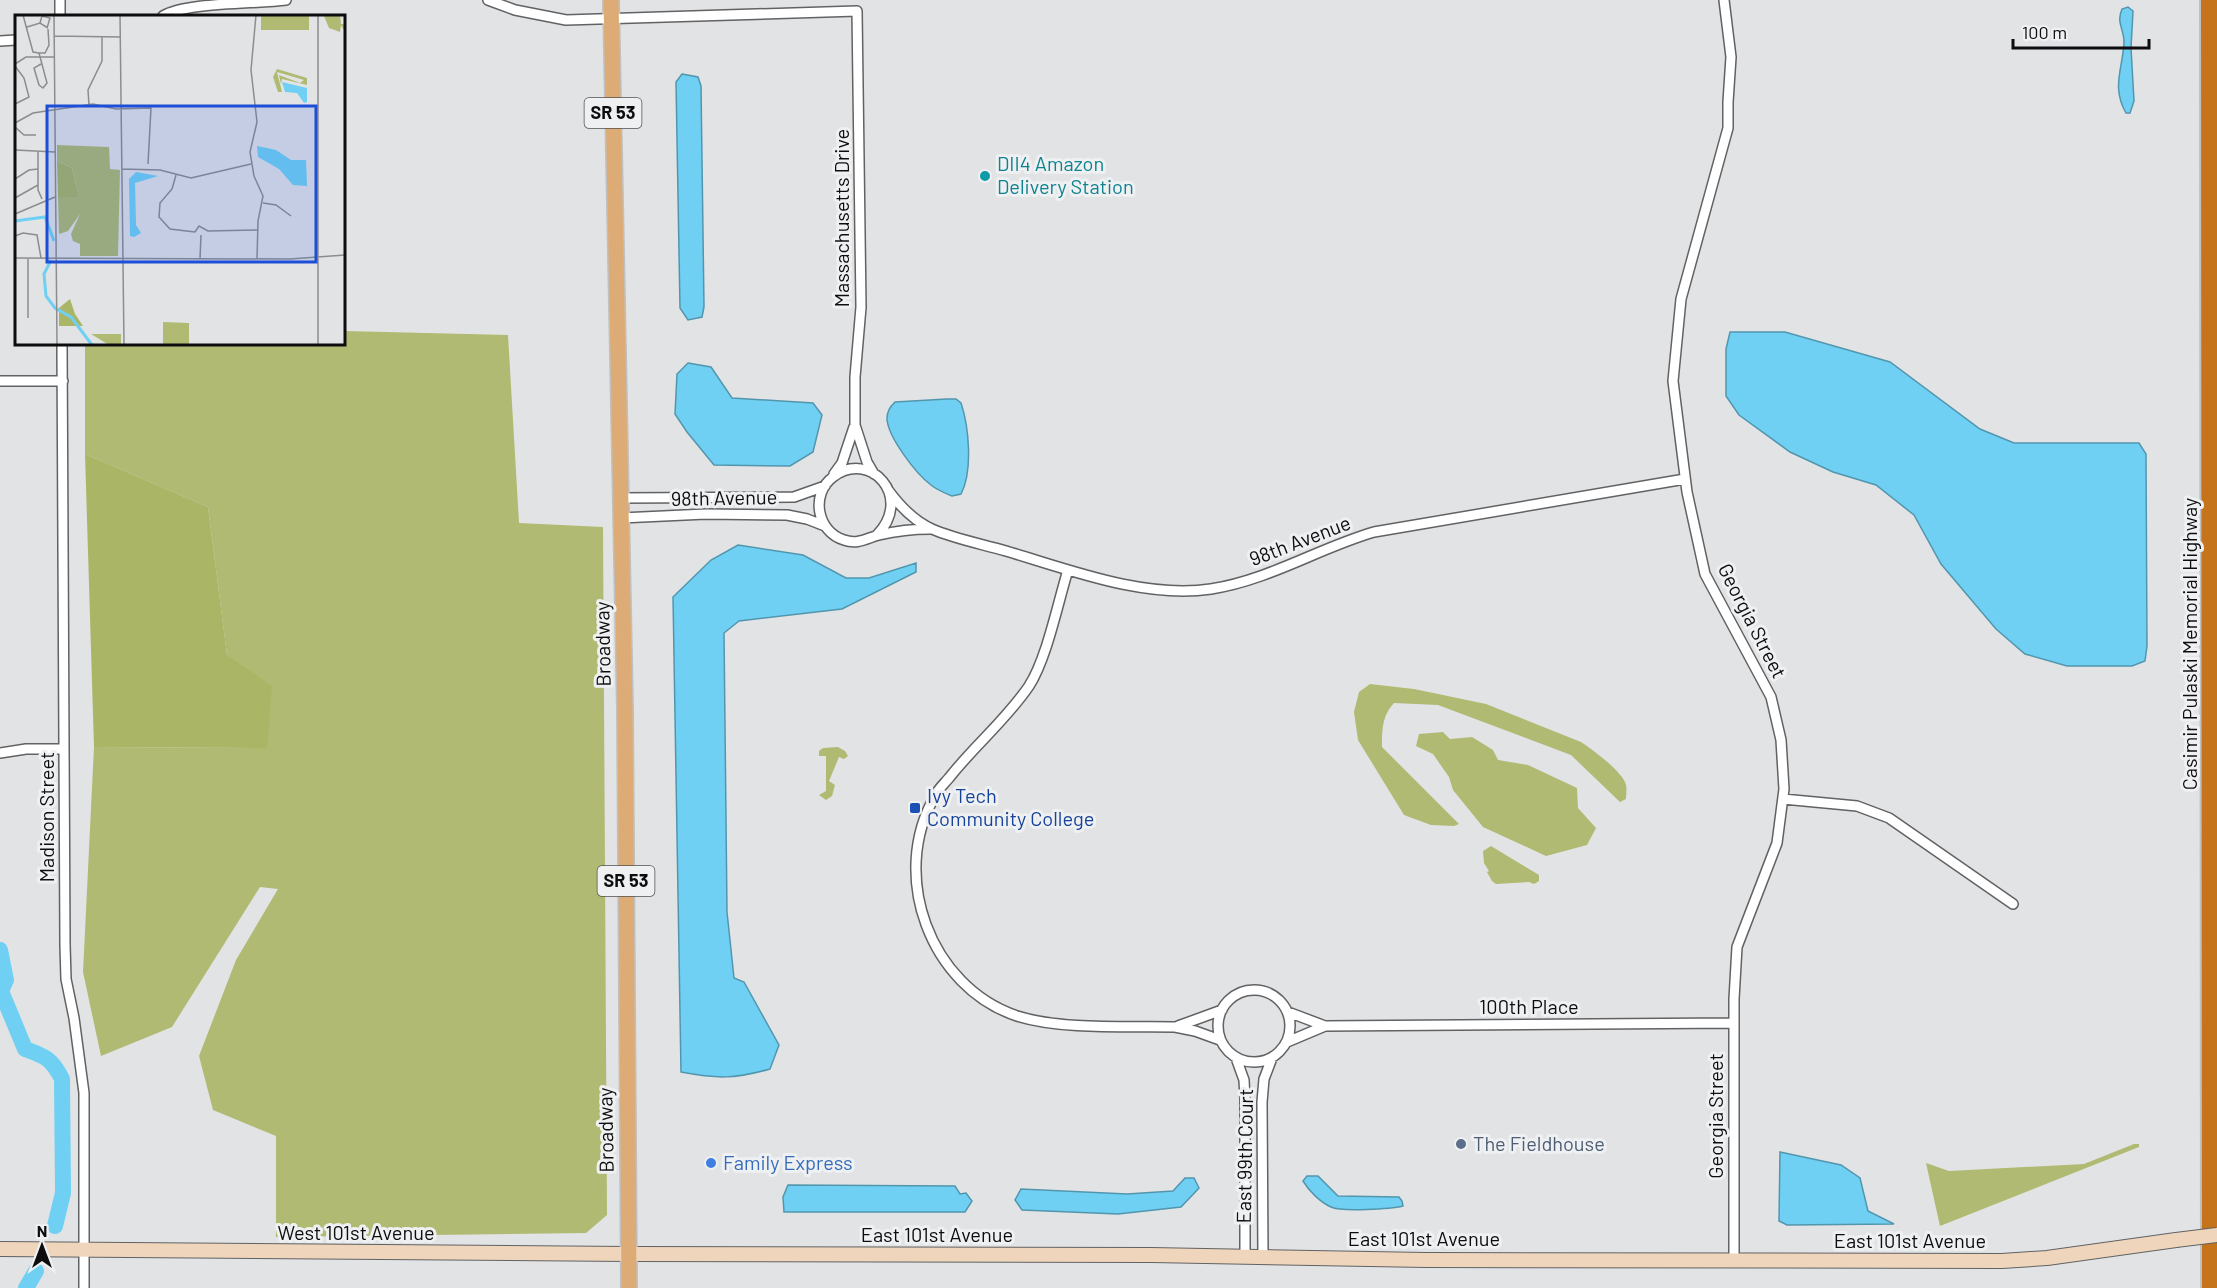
<svg xmlns="http://www.w3.org/2000/svg" width="2217" height="1288" viewBox="0 0 2217 1288" font-family="Barlow,sans-serif">
<rect width="100%" height="100%" fill="#e2e3e5"/>
<path fill="#b0ba72" d="M344,331L508,335L519,523L603,527L607,1215L586,1233L276,1237V1136L213,1110L199,1056L236,960L278,889L260,887L172,1027L101,1056L83,972L94,747L266,748L227,655L208,507L85,454V344H344Z
M1370,684L1414,689L1486,704L1581,742C1592,749 1624,773 1626,785C1627,789 1626,795 1626,799L1620,802L1571,755L1438,705L1394,703C1382,716 1382,730 1382,747L1459,824L1454,826L1431,825L1404,815L1358,740L1354,712L1359,692Z
M1443,732L1450,739L1472,737L1493,750L1498,760L1528,765L1577,788L1578,808L1596,828L1587,845L1546,856L1483,827L1453,790L1449,777L1433,754L1416,746L1419,734Z
M838,747L845,751L848,756L844,759L839,757L829,781L835,785L832,796L826,800L819,795L826,791V756H819V751L823,748Z
M1491,846L1539,875V881L1534,884L1529,882L1496,884L1492,881L1487,872L1489,871L1484,863L1483,851Z
M2134,1144H2139V1147L1940,1226L1926,1163L1949,1171L2084,1164Z"/>
<path fill="#aab566" d="M85,454L208,507L227,655L272,686L267,748L94,747Z"/>
<path fill="#70d0f3" stroke="#5296ae" stroke-width="1.5" d="M2128,7L2133,11L2131,48L2134,101L2130,113H2126C2111,87 2123,68 2124,42C2124,29 2116,23 2122,9Z
M682,74L698,77L701,86L704,307L702,317L688,320L680,308L676,82Z
M1730,332H1785L1890,362L1980,429L2014,443H2139L2146,454L2147,646L2145,661L2132,666H2067L2025,654L1996,629L1941,564L1914,515L1876,485L1833,472L1790,452L1739,415L1726,396V349Z
M688,363L711,367L732,398L813,403L822,415L813,452L790,466L714,465L687,432L675,414L677,374Z
M947,399H956L961,403C969,427 973,471 961,494L952,496C945,493 937,490 931,485C916,474 888,437 887,419C887,411 890,407 895,402Z
M738,545L803,555L846,578H869L916,563V572L842,609L739,621L724,633L727,912L734,978L744,982L779,1045L770,1069C734,1079 718,1079 681,1072L673,597L711,560Z
M1780,1152L1841,1165L1860,1178L1868,1211L1894,1224L1787,1225L1779,1221Z
M1307,1176H1318L1338,1196L1399,1197L1402,1201L1403,1206C1391,1209 1341,1212 1331,1207C1320,1202 1309,1191 1303,1181Z
M1185,1178H1194L1199,1188L1181,1207L1118,1214L1022,1210L1015,1200L1021,1189L1127,1194L1173,1191Z
M788,1185L955,1186L960,1194L966,1193L972,1201L965,1212H784L783,1197Z"/>
<g fill="none" stroke-linecap="round" stroke-linejoin="round">
<path stroke="#70d0f3" stroke-width="16" d="M0,950L6,980L1,991L25,1049C45,1056 52,1059 62,1079L63,1193L55,1226
M26,1288L36,1271"/>
<defs>
<path id="street" d="M60,0V16
M488,0L515,10L566,20L857,11L861,307L855,377V425L867,462L874,474
M1724,0L1731,57L1728,102V128L1681,299L1673,381L1687,492L1705,574L1771,697L1781,740L1784,789L1777,843L1737,947L1734,999V1260
M163,16C186,2 256,4 286,0
M0,41L16,40
M62,344L65,945L66,979L74,1018L84,1093V1288
M0,381H63
M834,474L842,463L854,427
M888,490C899,505 914,521 932,529C955,539 982,544 1006,551C1070,570 1145,599 1211,589C1269,580 1319,548 1374,532L1685,479
M621,498L794,497L825,486
M621,518L706,514L787,515L807,519L825,526
M877,535C914,497 870,449 833,477C810,494 817,532 844,540C858,545 867,538 879,535C896,531 913,529 930,529
M1068,570C1058,602 1047,658 1029,686C1006,720 974,746 949,778C944,784 938,789 935,796C889,875 930,987 1017,1016C1062,1030 1128,1026 1175,1027L1195,1031L1220,1040
M0,753L26,749H64
M1783,799L1857,806L1889,818L2013,904
M1218 1026a36 36 0 1 1 72 0a36 36 0 1 1-72 0Z
M1288,1012L1325,1026L1734,1023
M1178,1026L1222,1010
M1287,1042L1325,1026
M1236,1058L1244,1080L1245,1099V1257
M1263,1257L1262,1102L1264,1079L1272,1058"/>
<path id="secondary" d="M0,1249L628,1254L1151,1255L1426,1260L2002,1261L2047,1258L2176,1240"/>
<path id="primary" d="M611,0L625,710L629,1288"/>
<path id="highway" d="M2209,0L2210,1288"/>
</defs>
<use href="#street" stroke="#616264" stroke-width="12"/>
<use href="#secondary" stroke="#616264" stroke-width="16"/>
<use href="#primary" stroke="#c0c0c0" stroke-width="18"/>
<use href="#highway" stroke="#c0c0c0" stroke-width="20"/>
<use href="#street" stroke="#fff" stroke-width="9"/>
<use href="#secondary" stroke="#eed5bb" stroke-width="14"/>
<use href="#primary" stroke="#ddac76" stroke-width="15"/>
<use href="#highway" stroke="#c6741b" stroke-width="16"/>
<defs>
<path id="secondary-bridge" d="M2176,1240L2217,1235"/>
</defs>
<use href="#secondary-bridge" stroke="#616264" stroke-width="16" stroke-linecap="butt"/>
<use href="#secondary-bridge" stroke="#eed5bb" stroke-width="14"/>
</g>
<circle fill="#0f9aa8" stroke="#eff0f2" stroke-width="2" cx="985" cy="176" r="6"/>
<rect fill="#1a4fb4" stroke="#eff0f2" stroke-width="2" x="909" y="802" width="12" height="12" rx="3"/>
<circle fill="#5c6f8a" stroke="#eff0f2" stroke-width="2" cx="1461" cy="1144" r="6"/>
<circle fill="#3f7fe0" stroke="#eff0f2" stroke-width="2" cx="711" cy="1163" r="6"/>
<g text-anchor="middle" stroke-width="6" stroke-linejoin="round" paint-order="stroke">
<g fill="#eff0f2" stroke="#515152" stroke-width="1.5">
<rect x="584.5" y="98" width="57" height="30" rx="4.5"/>
<rect x="597.5" y="866" width="57" height="30" rx="4.5"/>
</g>
<g font-size="18" font-weight="bold" fill="#0d0d0e">
<text x="613" y="119">SR 53</text>
<text x="626" y="887">SR 53</text>
</g>
<g font-size="20" fill="#0d838f" stroke="#eff0f2" text-anchor="start">
<text x="997" y="171">DII4 Amazon<tspan x="997" dy="23">Delivery Station</tspan></text>
</g>
<g font-size="20" fill="#0d0d0e" stroke="#eff0f2">
<text transform="translate(842 218) rotate(-90)" y="7">Massachusetts Drive</text>
<text transform="translate(724 498) rotate(-1)" y="7">98th Avenue</text>
<text transform="translate(1300 541) rotate(-21)" y="7">98th Avenue</text>
<text transform="translate(1752 621) rotate(63)" y="7">Georgia Street</text>
<text transform="translate(603 644) rotate(-91)" y="7">Broadway</text>
<text transform="translate(2190 644) rotate(-90)" y="7">Casimir Pulaski Memorial Highway</text>
<text transform="translate(47 817) rotate(-90)" y="7">Madison Street</text>
<text x="1529" y="1014">100th Place</text>
<text transform="translate(1716 1116) rotate(-90)" y="7">Georgia Street</text>
<text transform="translate(606 1130) rotate(-91)" y="7">Broadway</text>
<text transform="translate(1245 1156) rotate(-89)" y="7">East 99th Court</text>
<text x="356" y="1240">West 101st Avenue</text>
<text x="937" y="1242">East 101st Avenue</text>
<text x="1424" y="1246">East 101st Avenue</text>
<text x="1910" y="1248">East 101st Avenue</text>
</g>
<g font-size="20" fill="#164399" stroke="#eff0f2" text-anchor="start">
<text x="927" y="803">Ivy Tech<tspan x="927" dy="23">Community College</tspan></text>
</g>
<g font-size="20" fill="#4e5e75" stroke="#eff0f2" text-anchor="start">
<text x="1473" y="1151">The Fieldhouse</text>
</g>
<g font-size="20" fill="#366cbe" stroke="#eff0f2" text-anchor="start">
<text x="723" y="1170">Family Express</text>
</g>
</g>
<g transform="translate(15 15)">
<rect width="330" height="330" fill="#e2e3e5"/>
<path d="M246,0H294V15H246ZM325,0L326,9H330V17L326,10L325,17L314,13L309,1ZM262,54L292,63V70L267,64L266,69L264,60L285,68L289,65L262,57L267,77H263L258,62ZM42,130L94,132L95,154L105,155L103,241H65V229L58,226L56,219L65,199L53,216L44,219L43,182H64L57,153L42,146ZM148,307L174,308V330H148ZM76,319H106V330H94Z" fill="#b0ba72"/>
<path d="M42,146L57,153L64,182H43ZM55,284L60,299L68,311H44V293Z" fill="#aab566"/>
<path d="M267,67L292,73V87L289,88L282,78L270,77ZM242,131L261,135L276,145H291L292,171L278,170L264,154L243,142ZM121,157L143,161L120,168L121,210L126,218L119,222L115,221L114,164Z" fill="#70d0f3"/>
<path fill="none" stroke="#70d0f3" stroke-width="3" d="M0,206L30,202L39,226M36,245L29,259L31,281L40,293L56,302L77,330"/>
<path fill="none" stroke="#8d8d8f" stroke-width="1.5" d="M8,0L18,37L24,38M39,0L42,330M105,0L109,330M241,0L236,55L242,107L235,137L239,161L248,181L243,206L242,244M303,0V330M25,8L27,1L35,3L32,13M12,12L25,8L33,13M39,21L106,22M24,38L32,68L28,73L24,70L19,53L26,49M24,38H30L34,30L33,14M0,49L11,42H39M0,51L9,63L14,82L0,89M74,90L73,75L87,46V21M0,108L18,98L78,89L101,94L136,93L133,149M0,112L9,120H21M0,135L40,137M23,137V175L27,184M107,154L145,155L176,163L236,149M161,160L157,174L145,188L144,202L155,214L180,217M0,164L14,155L23,154M0,183L23,170M248,188L261,190L276,201M0,199L40,182M180,217L184,211L193,216L242,215M0,221L8,218L22,220L26,243M0,243L275,244L330,240M185,244L186,220M13,303V243"/>
<path fill="#1d4ed8" fill-opacity="0.15" stroke="#1d4ed8" stroke-width="3" d="M32,91H301V247H32Z"/>
<rect width="330" height="330" fill="none" stroke="#0d0d0e" stroke-width="3"/>
</g>
<g transform="translate(42 1246)" stroke="#eff0f2" stroke-width="4.5" paint-order="stroke">
<path d="M0-4.5L10 22L0 15L-10 22Z" fill="#0d0d0e"/>
<text y="-9" font-size="16" font-weight="bold" text-anchor="middle" fill="#0d0d0e">N</text>
</g>
<path d="M2013 39v9h136v-9" fill="none" stroke="#0d0d0e" stroke-width="3"/>
<text x="2022" y="39" font-size="18" fill="#0d0d0e" stroke="#eff0f2" stroke-width="4.5" paint-order="stroke">100 m</text>
</svg>
